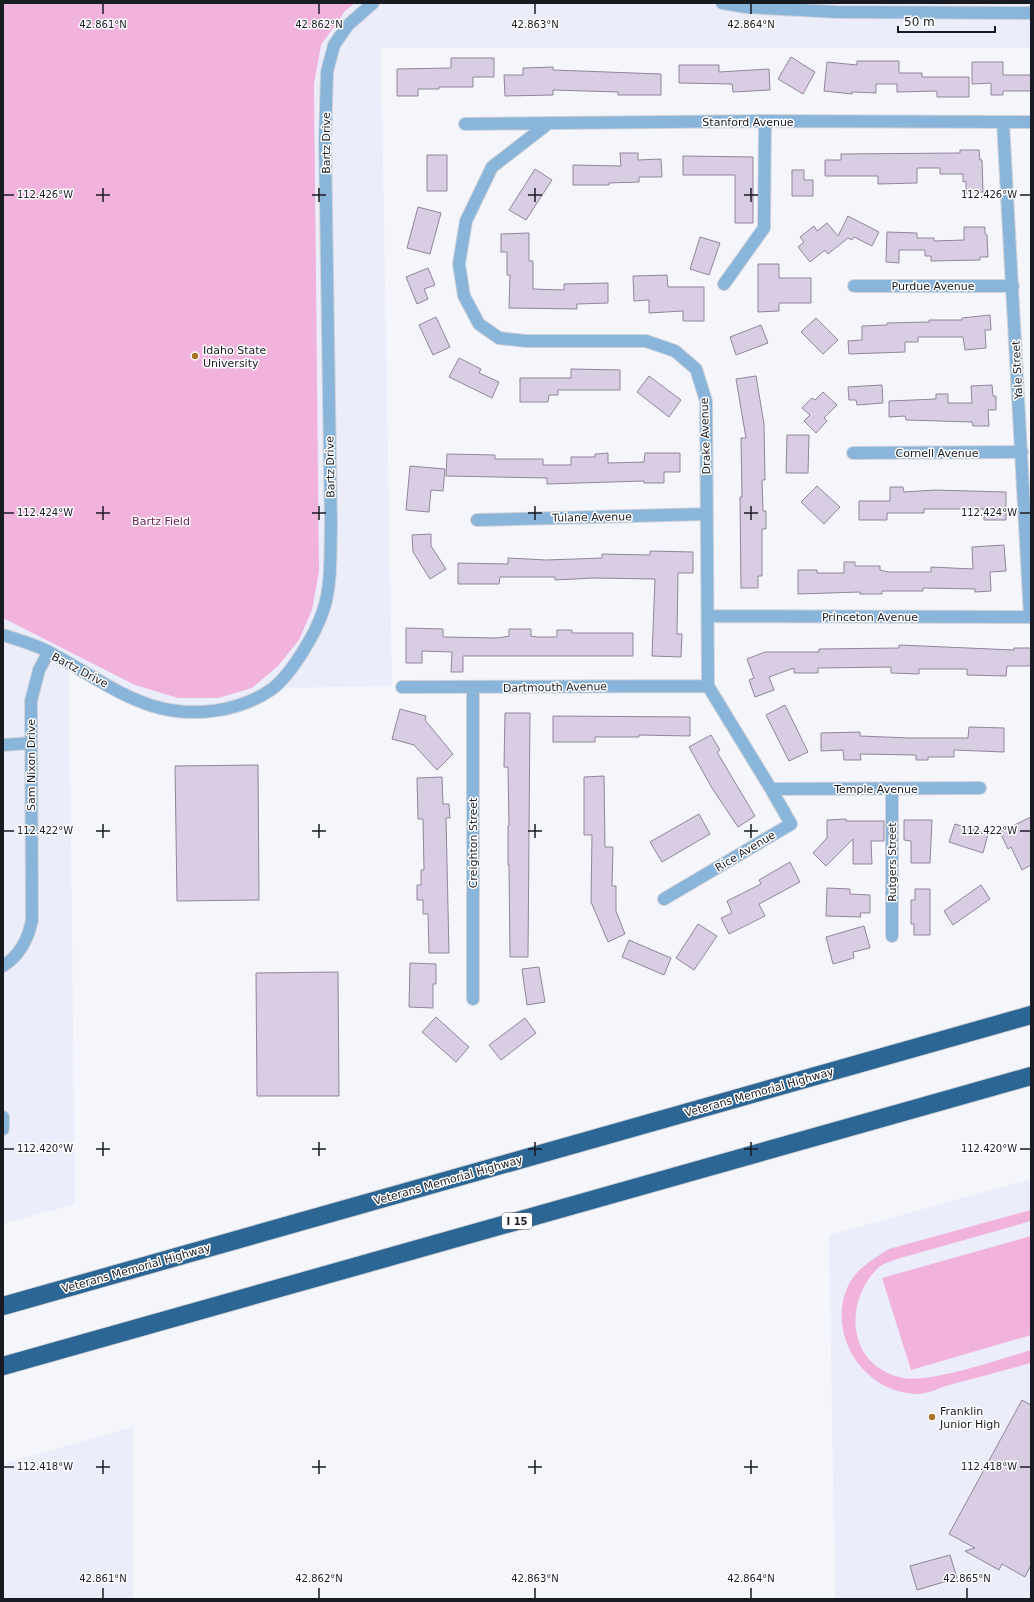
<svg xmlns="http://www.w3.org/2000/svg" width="1034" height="1602" viewBox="0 0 1034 1602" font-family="'DejaVu Sans',sans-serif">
<rect width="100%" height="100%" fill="#f5f6fb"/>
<path fill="#ebedfa" d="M3,3H1031V48H381L392,686L273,688L216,711L153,706L69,665L75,1204L3,1224Z
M1031,1179V1599H835L829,1235Z
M133,1427V1599H3V1464Z"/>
<path fill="#f1b2dc" d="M3,3H355L345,11L321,45L314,84L319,572L312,610L299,640L278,666L252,688L218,698H178L135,685L3,618Z
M1031,1210V1221L897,1259C892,1261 885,1263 880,1266C842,1301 847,1367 903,1378C931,1383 1001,1359 1031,1350V1363C1004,1370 976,1378 949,1385C939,1388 927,1394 917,1394C862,1393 824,1331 850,1282C859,1267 875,1258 889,1249Z
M1031,1236V1335L911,1370L882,1278Z"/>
<path fill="#d8cde3" stroke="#90859a" d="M791,57L815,72L803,94L778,79Z
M451,58H494V77H473V87H439V89H418V96H397V69L451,68Z
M857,61H899V73H922V77H969V97H937V91L897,92V84H876V93L852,92V94L824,91L827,62L857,65Z
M972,62H1003V75H1031V91H1003V95H991V83L972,84Z
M679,65H719V72L769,69L770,90L733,92L732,84L679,83Z
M553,67V70L661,74V95H618V92L553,90V95L505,96L504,75H523V68Z
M960,150H979L980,160H982L983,192L966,193V181L963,182V174H940V168H917V183L878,184V176H825V160H841V154L960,153Z
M620,153H638V160L661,159L662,177H639V182L609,183V185H573V165L621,166Z
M427,155H447V191H427Z
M683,156L753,157V223H735V175H683Z
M535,169L552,180L526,220L509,210Z
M792,170H804V180H813V196H792Z
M418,207L441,213L430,254L407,248Z
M848,216L879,232L872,246L854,237L852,240L848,238L828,254L825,250L810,262L798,247L804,242L800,237L814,226L817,231L827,223L838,236Z
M964,227H985V234L987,235L988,257H980V260L931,261V256H925V250H899V263L886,262L887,232L917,233V238H934V241L964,240Z
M529,233V261H533V289L564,290V284L608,283V303L577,304V309L509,308L510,275H507V252H501V234Z
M700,237L720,243L709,275L690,269Z
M758,264H779V278H811V303H779V311L758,312Z
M428,268L435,285L424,289L428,299L417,304L406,277Z
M667,275L668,287H704V321H683V311L649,313V300L634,301L633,276Z
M990,315L991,330H985L986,348L965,350L963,337H918V342H905V352L849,354L848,341L862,340V326L887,325V323L929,322V320H962V318Z
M436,317L450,347L433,355L419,325Z
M816,318L838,340L823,354L801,332Z
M761,325L768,343L736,355L730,337Z
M459,358L481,369L479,373L499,382L492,398L449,377Z
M571,369L620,370V390H558V395H549L548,402H520V378H571Z
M649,376L681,400L669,417L637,392Z
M756,376L764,424L765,480H762L763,511H766V529H762V576H758V588H741L740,497H742L741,438H746L736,379Z
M882,385L883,403L857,405L856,400H849L848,387Z
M992,385L993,396H996V410H988L989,426H973L972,422L906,420L905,416L889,417V401L936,399V394H948V403H972L971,386Z
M823,392L837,405L824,418L827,421L816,433L804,421L810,415L802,408L812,398L815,400Z
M787,435H809L808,473H786Z
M608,453V463L644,462L645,453H680V472H664V483H644V481L547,484V478L446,476L447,454L495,455V459H543V465H571V457H595V454Z
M410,466L445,469L443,491L431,490L429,512L406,510Z
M817,486L840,507L824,524L801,502Z
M890,487H903L904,492L935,490L1006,492V520H984V509H924V513H887V520H859V501H890Z
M431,534V546L446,569L430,579L413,552L412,535Z
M1004,545L1006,571L990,572L991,591L975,592V589L923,588V591H882V594H860V592L798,594V570H817V573H844V562H855V566H880V570L888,572H931V567L973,569L972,547Z
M650,551L693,552V573H678L677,634H682L681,657L652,656L655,579L594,578L555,580V577H500L499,584H458V563L508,564V558L546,560L602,558V554L650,555Z
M406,628L443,629V637L498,638L509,636V629H531V636L537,637H557V630H572V633H633V656H463V672H451L452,652L422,651V663H406Z
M899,645L1014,650V648H1031V666H1007L1006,676L967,675V669H919V674L891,673V667L818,668V673H794V668L769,677L774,690L755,697L749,680L754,678L747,659L765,652H819V649L899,648Z
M785,705L808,752L789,761L766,715Z
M400,709L426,716L425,720L453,754L437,770L414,745L392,739Z
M505,713H530L528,957H510L509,865H508V826H509L508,767H504Z
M553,716L690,717V736L639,735V737H595V742H553Z
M969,727L1004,728V752L954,750V757H928V760H916V755L860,754L861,760H844L843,750L821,751V733L860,732V736L910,738H968Z
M711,735L720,750L717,752L755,816L738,827L712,788L689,747Z
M258,765L259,900L177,901L175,766Z
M604,776L605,847H613L612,886H616V911L625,934L608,942L591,902L592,835H584V777Z
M442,777L443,804H449L450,818H446L449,953H429L428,914H423V900H417V885H421V870H424L423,819H418L417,778Z
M699,814L710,834L662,862L650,842Z
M1031,817V865L1022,870L1011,847L1008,849L1000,832Z
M846,819V821H884V841H871L872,864H853V839L826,866L813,853L827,838V820Z
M904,820H932L930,863H911V841L904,840Z
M955,824L988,834L983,853L949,842Z
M790,862L800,882L759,904L765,916L729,934L721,918L732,913L727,901L761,884L759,880Z
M981,885L990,899L953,925L944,911Z
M827,888L850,889V894L870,895V913H860L861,917L826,916Z
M915,889H930V935H914V924H911V900H915Z
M698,924L717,936L694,970L676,958Z
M864,926L870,948L853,952L854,958L833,964L826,937Z
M629,940L671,958L664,975L622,957Z
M410,963L436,964V984H433V1008L409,1007Z
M539,967L545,1002L527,1005L522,969Z
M338,972L339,1096H257L256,973Z
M436,1017L469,1047L456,1062L422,1032Z
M525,1018L536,1033L501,1060L489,1045Z
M1022,1400L1031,1405V1565L1025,1577L1002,1564L999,1570L965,1551L975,1548L949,1534Z
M950,1555L957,1578L917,1590L910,1566Z"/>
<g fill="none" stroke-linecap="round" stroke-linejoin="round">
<defs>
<path id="minor" d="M722,3L746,7L837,12L1031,13
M1003,122L1030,617
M549,123L492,167L466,221L459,264L464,296L479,324L499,338L526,341H646L675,351L696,369L706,401L708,686L771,789L791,824L664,899
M465,124L765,121L1031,122
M724,284L764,228L765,121
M854,286H1013
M853,453L1022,452
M477,520L707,514
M709,616L1031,617
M3,635C16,639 30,643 43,649C80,667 114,694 153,706C192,718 239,712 272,689C291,675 316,633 323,611C332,585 330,554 331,527L325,140L327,72L334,45L348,25L373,3
M402,687L708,686
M473,688V999
M3,745L31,743
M771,789L980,788
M892,936V789
M3,966C20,955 28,940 32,920L31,701L39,670L48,653
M3,1117V1129"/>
<path id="highway" d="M3,1306L1031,1015
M3,1366L1031,1076"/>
</defs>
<use href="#minor" stroke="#d2d3d8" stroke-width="14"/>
<use href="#highway" stroke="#d2d3d8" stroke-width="20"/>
<use href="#minor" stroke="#8ab5db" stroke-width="12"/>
<use href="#highway" stroke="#2c6694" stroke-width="18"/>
</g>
<path fill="none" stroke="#191b23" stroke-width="1.5" d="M103,4V14M319,4V14M535,4V14M751,4V14M103,188V202M319,188V202M535,188V202M751,188V202M4,195H14M96,195H110M312,195H326M528,195H542M744,195H758M1020,195H1030M103,506V520M319,506V520M535,506V520M751,506V520M4,513H14M96,513H110M312,513H326M528,513H542M744,513H758M1020,513H1030M103,824V838M319,824V838M535,824V838M751,824V838M4,831H14M96,831H110M312,831H326M528,831H542M744,831H758M1020,831H1030M103,1142V1156M319,1142V1156M535,1142V1156M751,1142V1156M4,1149H14M96,1149H110M312,1149H326M528,1149H542M744,1149H758M1020,1149H1030M103,1460V1474M319,1460V1474M535,1460V1474M751,1460V1474M4,1467H14M96,1467H110M312,1467H326M528,1467H542M744,1467H758M1020,1467H1030M103,1588V1598M319,1588V1598M535,1588V1598M751,1588V1598M967,1588V1598"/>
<g fill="#a57429" stroke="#fff" stroke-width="1.5">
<circle cx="195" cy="356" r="4"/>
<circle cx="932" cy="1417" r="4"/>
</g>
<g text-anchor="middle" stroke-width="3" stroke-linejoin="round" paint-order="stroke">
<rect fill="#fff" stroke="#5e5f65" stroke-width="1" x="502" y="1213" width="30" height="16" rx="3"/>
<g font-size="10" font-weight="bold" fill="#191b23">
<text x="517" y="1225">I 15</text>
</g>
<g font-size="11" fill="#191b23" stroke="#fff">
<text x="748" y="126">Stanford Avenue</text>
<text transform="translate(326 143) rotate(-90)" y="4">Bartz Drive</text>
<text x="933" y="290">Purdue Avenue</text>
<text transform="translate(1017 370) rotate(-93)" y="4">Yale Street</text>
<text transform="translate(705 436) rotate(-92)" y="4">Drake Avenue</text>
<text x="937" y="457">Cornell Avenue</text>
<text transform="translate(330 467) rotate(-91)" y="4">Bartz Drive</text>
<text transform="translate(592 517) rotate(-1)" y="4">Tulane Avenue</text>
<text x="870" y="621">Princeton Avenue</text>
<text transform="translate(80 670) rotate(28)" y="4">Bartz Drive</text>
<text transform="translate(555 687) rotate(-1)" y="4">Dartmouth Avenue</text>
<text transform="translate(31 765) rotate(-90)" y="4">Sam Nixon Drive</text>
<text x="876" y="793">Temple Avenue</text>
<text transform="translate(473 843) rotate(-90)" y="4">Creighton Street</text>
<text transform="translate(745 851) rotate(-31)" y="4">Rice Avenue</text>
<text transform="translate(892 862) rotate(-90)" y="4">Rutgers Street</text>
<text transform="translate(759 1092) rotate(-16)" y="4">Veterans Memorial Highway</text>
<text transform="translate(448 1180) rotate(-16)" y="4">Veterans Memorial Highway</text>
<text transform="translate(136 1268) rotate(-16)" y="4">Veterans Memorial Highway</text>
</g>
<g font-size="11" fill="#191b23" stroke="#fff" text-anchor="start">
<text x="203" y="354">Idaho State<tspan x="203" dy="13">University</tspan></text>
<text x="940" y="1415">Franklin<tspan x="940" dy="13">Junior High</tspan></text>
</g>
<g font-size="11" fill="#6f215b" stroke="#fff">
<text x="161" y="525">Bartz Field</text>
</g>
</g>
<g font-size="10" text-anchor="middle" fill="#191b23" stroke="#fff" stroke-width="3" stroke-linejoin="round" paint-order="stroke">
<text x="103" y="28">42.861°N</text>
<text x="319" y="28">42.862°N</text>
<text x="535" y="28">42.863°N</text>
<text x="751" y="28">42.864°N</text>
<text x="989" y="198">112.426°W</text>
<text x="45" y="198">112.426°W</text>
<text x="989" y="516">112.424°W</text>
<text x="45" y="516">112.424°W</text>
<text x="989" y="834">112.422°W</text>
<text x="45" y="834">112.422°W</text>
<text x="989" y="1152">112.420°W</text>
<text x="45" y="1152">112.420°W</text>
<text x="989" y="1470">112.418°W</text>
<text x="45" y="1470">112.418°W</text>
<text x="103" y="1582">42.861°N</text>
<text x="319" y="1582">42.862°N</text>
<text x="535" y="1582">42.863°N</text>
<text x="751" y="1582">42.864°N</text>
<text x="967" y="1582">42.865°N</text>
</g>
<rect width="1034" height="1602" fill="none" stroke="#191b23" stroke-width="8"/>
<path d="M898 26v6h97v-6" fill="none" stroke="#191b23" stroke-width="2"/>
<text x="904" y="26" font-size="12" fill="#191b23" stroke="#ffffff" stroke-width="3" paint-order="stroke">50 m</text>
</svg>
